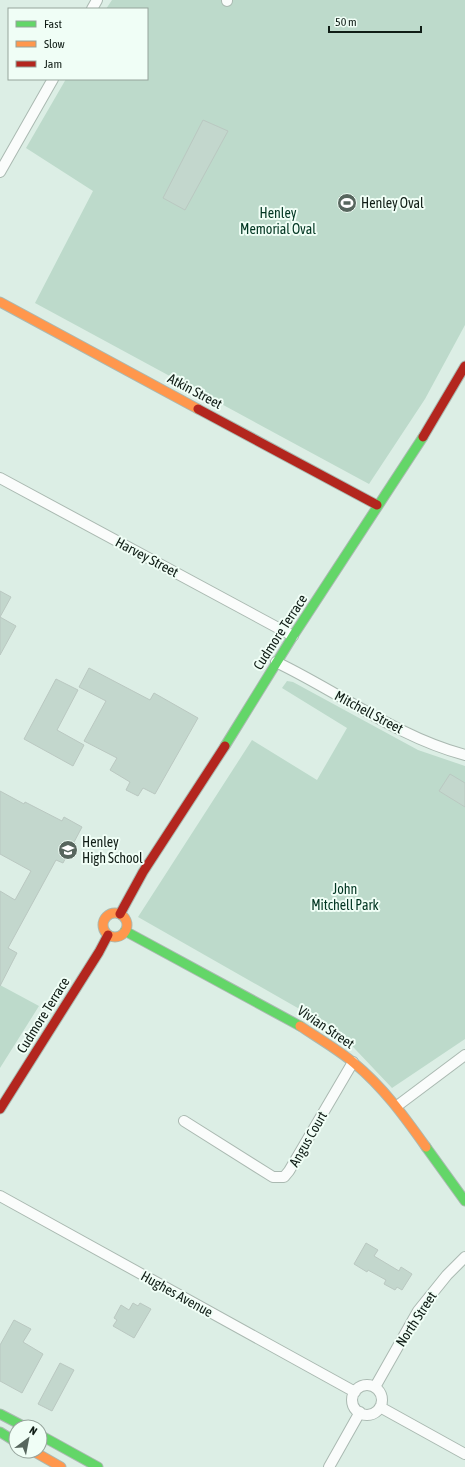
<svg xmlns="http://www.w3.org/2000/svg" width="465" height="1467" viewBox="0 0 465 1467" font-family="'Asap Condensed',sans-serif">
<rect width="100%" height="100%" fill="#dceee5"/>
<path fill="#bddacb" d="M112,0H465V325L425,399L369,484L35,303L93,191L26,148L66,79H147V9H106Z
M287,681L293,682L418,750L465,766V1039L392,1088L338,1031L138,917L252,740L317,780L347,728L282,688Z
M0,985L39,1006L0,1068Z"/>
<path fill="#c3d7cd" stroke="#bac8c1" d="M203,120L228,131L185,210L163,198Z
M0,591L11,597L0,617Z
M0,617L16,626L0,655Z
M89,668L150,700L154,693L198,718L155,794L143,788L138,796L126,790L130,782L110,770L117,758L84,741L106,701L79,687Z
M56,679L78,690L57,730L84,745L73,766L24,739Z
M450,774L465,783V807L439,791Z
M0,791L24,804L25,802L62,821L64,817L82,827L63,863L56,860L8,948L17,953L0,986V891L15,900L31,871L0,854Z
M366,1243L378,1250L374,1256L399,1271L401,1267L412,1274L402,1290L397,1287L395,1290L384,1284L386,1280L368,1270L367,1272L354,1264Z
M133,1303L138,1306L140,1303L151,1309L134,1338L113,1326L117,1320L114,1318L121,1305L129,1310Z
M14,1320L31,1329L23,1342L43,1354L22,1393L0,1381V1345Z
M60,1363L74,1370L52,1411L38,1404Z"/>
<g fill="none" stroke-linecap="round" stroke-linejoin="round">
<defs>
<path id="street" d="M227,1V0
M92,9L97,0
M0,172L53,79
M0,478L293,636
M276,662C339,692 397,737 465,755
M397,1106L465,1055
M184,1121L273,1177H284L289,1171L353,1062
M0,1196L355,1392
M352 1400a15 15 0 1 1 30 0a15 15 0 1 1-30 0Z
M375,1387L418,1311L447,1275L465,1257
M380,1407L465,1454
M329,1467L360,1412"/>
<path id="fast" d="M225,746L293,636L423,437
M125,931L300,1026
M426,1147L465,1201
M0,1414L25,1427
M0,1432L16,1442
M40,1435L98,1467"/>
<path id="slow" d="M0,302L198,409
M103 925a12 12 0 1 1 24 0a12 12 0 1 1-24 0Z
M300,1026C318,1038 337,1049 354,1063C383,1087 404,1116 426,1147
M33,1451L61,1467"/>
<path id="jam" d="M198,409L377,505
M423,437L465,366
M120,914L143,872L225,746
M0,1109L99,952L108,935"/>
</defs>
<use href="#street" stroke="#aab9b1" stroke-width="12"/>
<use href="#fast" stroke="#aab9b1" stroke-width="11"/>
<use href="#slow" stroke="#aab9b1" stroke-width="11"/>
<use href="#jam" stroke="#aab9b1" stroke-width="11"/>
<use href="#street" stroke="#fafcfb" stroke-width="10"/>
<use href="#fast" stroke="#63d668" stroke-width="9"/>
<use href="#slow" stroke="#ff974d" stroke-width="9"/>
<use href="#jam" stroke="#b3261e" stroke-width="9"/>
</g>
<defs>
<symbol id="stadium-disc" viewBox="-11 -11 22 22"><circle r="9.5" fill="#57665e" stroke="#f0fef6"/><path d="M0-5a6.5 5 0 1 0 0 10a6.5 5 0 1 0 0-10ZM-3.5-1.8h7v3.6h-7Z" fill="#fff"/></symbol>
<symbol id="school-disc" viewBox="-11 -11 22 22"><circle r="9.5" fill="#57665e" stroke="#f0fef6"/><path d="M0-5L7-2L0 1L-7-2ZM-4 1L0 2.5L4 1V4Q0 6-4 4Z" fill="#fff"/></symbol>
</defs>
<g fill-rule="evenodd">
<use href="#stadium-disc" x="336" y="192" width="22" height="22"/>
<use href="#school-disc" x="57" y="839" width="22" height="22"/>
</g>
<g text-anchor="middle" stroke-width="4" stroke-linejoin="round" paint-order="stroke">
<g font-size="14" fill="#101d16" stroke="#f0fef6" text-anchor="start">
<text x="361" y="208">Henley Oval</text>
<text x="82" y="847">Henley<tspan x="82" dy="16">High School</tspan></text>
</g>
<g font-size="14" fill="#003521" stroke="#f0fef6">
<text x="278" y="218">Henley<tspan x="278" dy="16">Memorial Oval</tspan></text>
<text x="345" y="894">John<tspan x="345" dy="16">Mitchell Park</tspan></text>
</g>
<g font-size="14" fill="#101d16" stroke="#f0fef6">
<text transform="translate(195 391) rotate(28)" y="5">Atkin Street</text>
<text transform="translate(147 557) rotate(28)" y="5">Harvey Street</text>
<text transform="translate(280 632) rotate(-57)" y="5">Cudmore Terrace</text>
<text transform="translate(369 712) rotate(28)" y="5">Mitchell Street</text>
<text transform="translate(43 1015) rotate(-58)" y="5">Cudmore Terrace</text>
<text transform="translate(326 1027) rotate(34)" y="5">Vivian Street</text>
<text transform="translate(308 1139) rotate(-60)" y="5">Angus Court</text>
<text transform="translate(177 1294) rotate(29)" y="5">Hughes Avenue</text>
<text transform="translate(416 1319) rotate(-57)" y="5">North Street</text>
</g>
</g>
<rect x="8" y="8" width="140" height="72" fill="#f0fef6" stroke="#96a49c"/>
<rect x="16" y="21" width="20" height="6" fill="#63d668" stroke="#96a49c"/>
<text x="44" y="28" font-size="12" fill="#101d16">Fast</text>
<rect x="16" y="41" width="20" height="6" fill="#ff974d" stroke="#96a49c"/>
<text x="44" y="48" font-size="12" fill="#101d16">Slow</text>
<rect x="16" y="61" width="20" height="6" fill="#b3261e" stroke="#96a49c"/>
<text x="44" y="68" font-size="12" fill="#101d16">Jam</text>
<g transform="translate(28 1439) rotate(32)"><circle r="19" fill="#f0fef6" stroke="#96a49c"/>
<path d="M0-3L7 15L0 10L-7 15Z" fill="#57665e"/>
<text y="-6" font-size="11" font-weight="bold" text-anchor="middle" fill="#101d16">N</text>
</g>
<path d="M329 26v6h92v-6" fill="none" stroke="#101d16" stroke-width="2"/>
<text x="335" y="26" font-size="12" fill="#101d16" stroke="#f0fef6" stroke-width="3" paint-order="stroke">50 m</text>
</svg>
